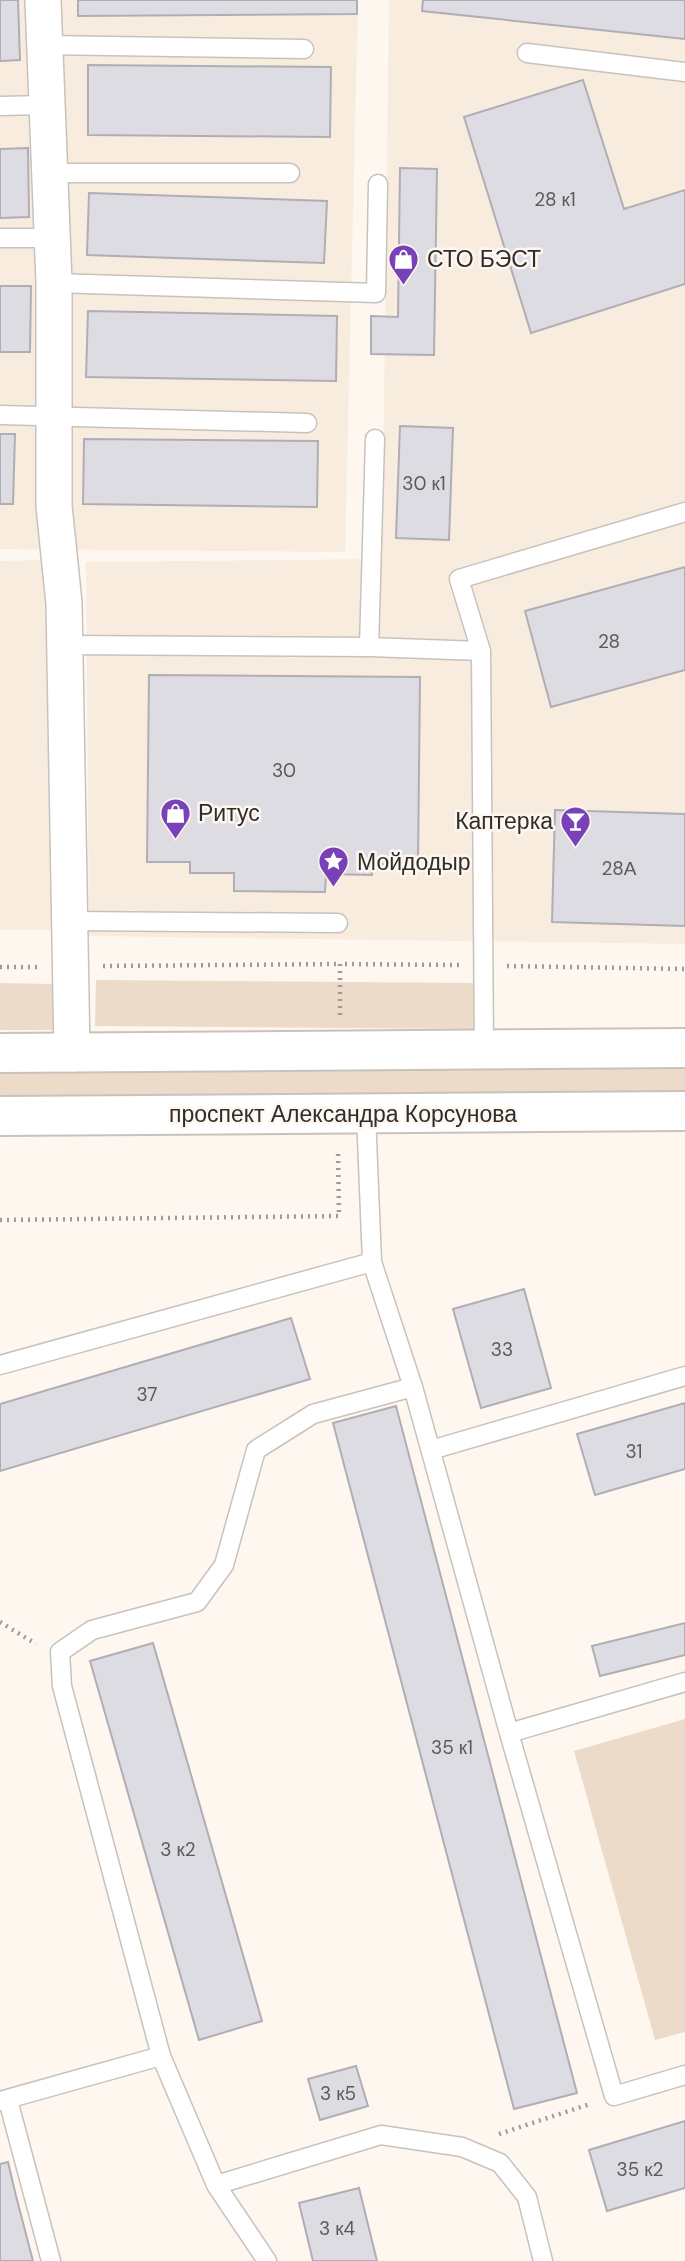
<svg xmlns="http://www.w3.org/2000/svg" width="685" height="2261" viewBox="0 0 685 2261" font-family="'DM Sans',sans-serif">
<rect width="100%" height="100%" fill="#fdf7f0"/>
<path fill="#f8ecdf" d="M0,0H358L345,552L0,549Z
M389,0H685V944L89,936L86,562L382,559Z
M45,560L51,930H0V561Z"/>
<path fill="#eddbca" d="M96,980L476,983L475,1029L95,1026Z
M0,983L53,984V1030H0Z
M685,1066V1094H365L0,1097V1071Z
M685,1719V2032L655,2040L574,1751Z"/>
<path fill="#dedce3" stroke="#b0adb5" stroke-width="2" d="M0,0H18L20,60L0,61Z
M78,0H357V14L78,16Z
M423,0H685V39L422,11Z
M88,65L331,67L330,137L88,135Z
M583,80L624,209L685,190V284L531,333L464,117Z
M28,148L29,217L0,218V149Z
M400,168L437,169L434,355L371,354V316L398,317Z
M89,193L327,201L324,263L87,255Z
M0,286H31L30,352H0Z
M88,311L337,316L336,381L86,377Z
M400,426L453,428L449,540L396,538Z
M0,434H15L13,504H0Z
M84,439L318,441L317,507L83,504Z
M685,567V670L551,707L525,611Z
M149,675L420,677L418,864H372V875L326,874L325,892L234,891V873H190V862H147Z
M555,810L685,814V926L552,922Z
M524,1289L551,1388L481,1408L453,1309Z
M291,1318L310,1379L0,1471V1404Z
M685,1403V1469L595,1495L577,1434Z
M396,1406L577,2093L514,2109L333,1423Z
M685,1623V1655L600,1676L592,1646Z
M153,1643L262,2021L199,2040L90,1661Z
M356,2066L368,2106L320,2120L308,2079Z
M685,2121V2188L607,2211L589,2150Z
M8,2162L16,2196L33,2261H0V2164Z
M359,2188L377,2261H313L299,2203Z"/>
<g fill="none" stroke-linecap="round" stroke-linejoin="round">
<defs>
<path id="lane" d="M45,45L304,49
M527,53L685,72
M0,106L46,105
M50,173H290
M0,238H53
M54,283L376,293L378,184
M0,415L307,423
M64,645L369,647L481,651L484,1050
M369,647L375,439
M481,651L459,579L685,512
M71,921L338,923
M366,1114L372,1262L413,1387L509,1733
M0,1365L372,1262
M431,1450L685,1376
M685,1682L509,1733L614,2096L685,2075
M161,2056L216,2185L267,2261
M8,2100L51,2261
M0,2101L161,2056L62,1686L60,1652L92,1630L197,1602L224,1565L256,1450L313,1414L413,1387
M216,2185L381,2135L462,2147L500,2163L527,2197L543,2261"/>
<path id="street" d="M43,0L54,283V506L64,603L72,1054"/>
<path id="primary" d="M0,1053L685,1048
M0,1116L685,1111"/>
</defs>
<use href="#lane" stroke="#c8c2bc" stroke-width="21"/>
<use href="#street" stroke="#c8c2bc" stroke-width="38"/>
<use href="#primary" stroke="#c8c2bc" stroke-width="42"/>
<path stroke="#9e9a95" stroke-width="4.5" stroke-dasharray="2 5" stroke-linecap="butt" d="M103,966L340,964
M507,966L685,969
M0,967H38
M340,1015V964L459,965
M0,1220L339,1216L338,1150
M0,1622L36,1644
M499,2134L590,2104"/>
<use href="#lane" stroke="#fff" stroke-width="18"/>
<use href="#street" stroke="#fff" stroke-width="35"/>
<use href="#primary" stroke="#fff" stroke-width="38"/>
</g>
<defs>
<symbol id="shop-pin" viewBox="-11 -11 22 30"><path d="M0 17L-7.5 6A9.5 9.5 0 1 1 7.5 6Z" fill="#7941b7" stroke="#fdf7f0"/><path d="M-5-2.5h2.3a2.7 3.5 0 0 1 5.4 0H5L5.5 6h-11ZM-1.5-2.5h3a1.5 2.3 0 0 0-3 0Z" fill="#fff"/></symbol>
<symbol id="bar-pin" viewBox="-11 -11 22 30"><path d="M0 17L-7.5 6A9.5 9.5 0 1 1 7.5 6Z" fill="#7941b7" stroke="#fdf7f0"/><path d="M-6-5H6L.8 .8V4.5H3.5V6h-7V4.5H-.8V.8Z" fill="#fff"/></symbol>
<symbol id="sight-pin" viewBox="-11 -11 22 30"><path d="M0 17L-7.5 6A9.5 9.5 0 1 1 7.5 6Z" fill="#7941b7" stroke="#fdf7f0"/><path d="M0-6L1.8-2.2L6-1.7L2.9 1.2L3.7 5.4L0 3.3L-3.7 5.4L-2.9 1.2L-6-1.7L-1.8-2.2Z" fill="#fff"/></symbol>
</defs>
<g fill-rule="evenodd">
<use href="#shop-pin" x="386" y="242" width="35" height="47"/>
<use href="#shop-pin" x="158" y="796" width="35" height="47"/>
<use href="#bar-pin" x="558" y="804" width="35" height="47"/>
<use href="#sight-pin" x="316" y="844" width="35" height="47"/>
</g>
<g text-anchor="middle" stroke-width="5" stroke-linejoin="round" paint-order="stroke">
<g font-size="19" fill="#5b5959">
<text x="555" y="206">28 к1</text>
<text x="424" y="490">30 к1</text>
<text x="609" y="648">28</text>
<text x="284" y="777">30</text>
<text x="619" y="875">28А</text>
<text x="502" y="1356">33</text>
<text x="147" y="1401">37</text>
<text x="634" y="1458">31</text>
<text x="452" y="1754">35 к1</text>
<text x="178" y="1856">3 к2</text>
<text x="338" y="2100">3 к5</text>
<text x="640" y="2176">35 к2</text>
<text x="337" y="2235">3 к4</text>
</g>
<g font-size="23" fill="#2f2d2b" stroke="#fdf7f0" text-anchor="start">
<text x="427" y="267">СТО БЭСТ</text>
<text x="198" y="821">Ритус</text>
<text x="553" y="829" text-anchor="end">Каптерка</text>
<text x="357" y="870">Мойдодыр</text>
</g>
<g font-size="23" fill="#2f2d2b" stroke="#fdf7f0">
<text x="343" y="1122">проспект Александра Корсунова</text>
</g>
</g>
</svg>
